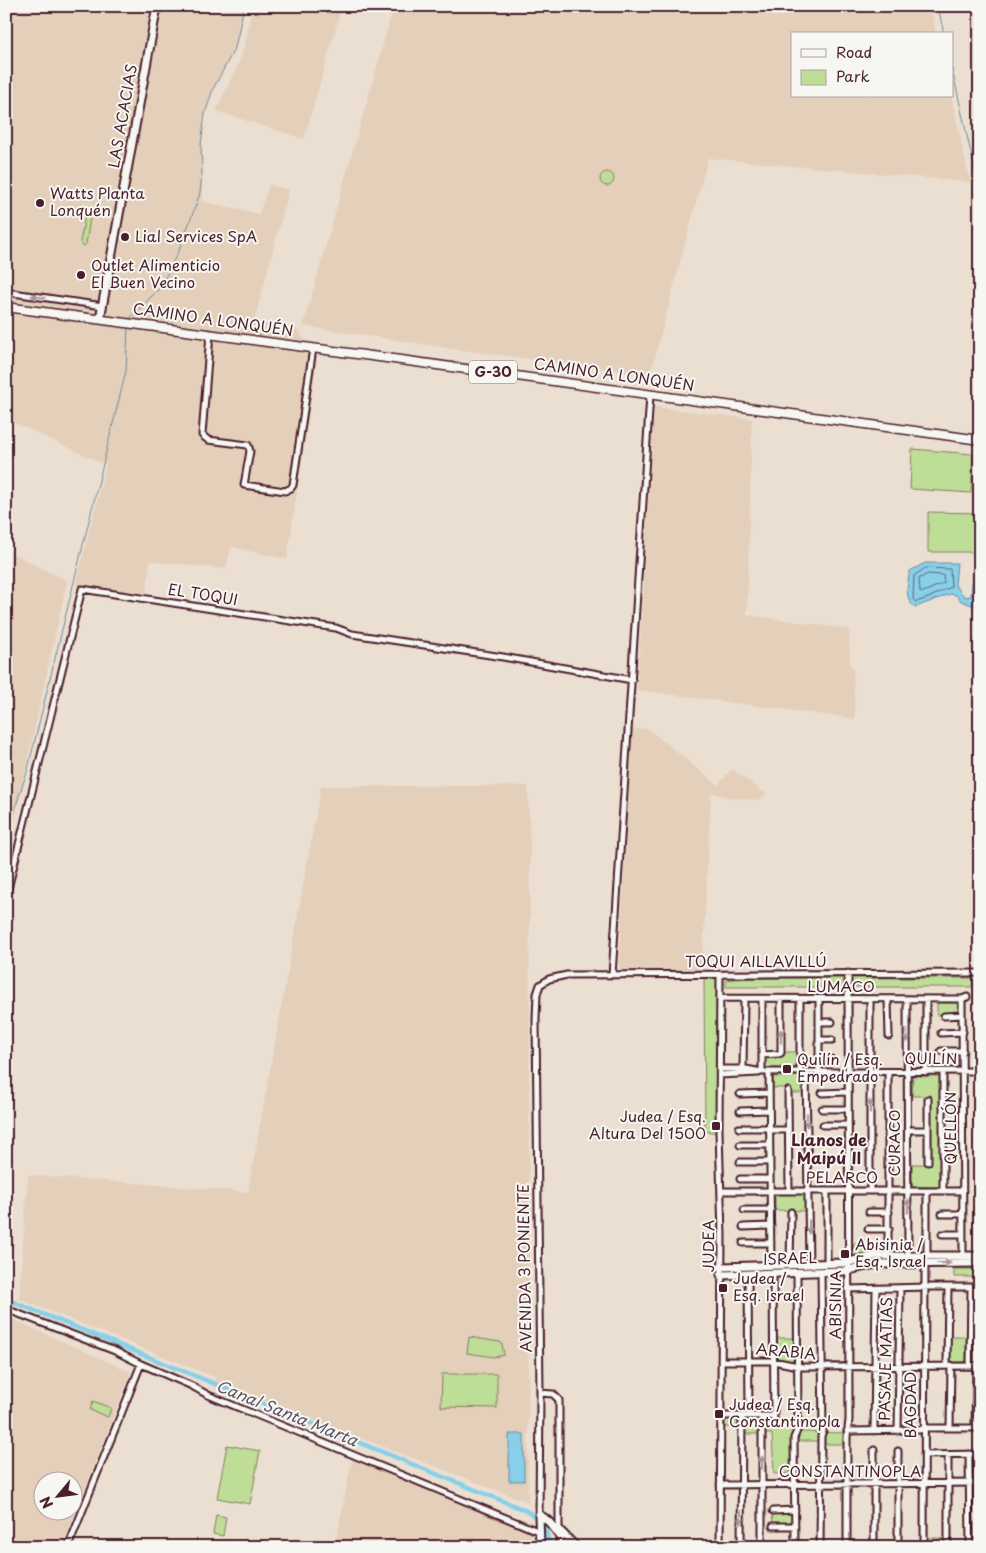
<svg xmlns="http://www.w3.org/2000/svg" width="986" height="1553" viewBox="0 0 986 1553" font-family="'Playpen Sans',sans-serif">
<rect width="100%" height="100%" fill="#ebdfd1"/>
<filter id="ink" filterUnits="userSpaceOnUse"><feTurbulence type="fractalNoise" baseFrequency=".02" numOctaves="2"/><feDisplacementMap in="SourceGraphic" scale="10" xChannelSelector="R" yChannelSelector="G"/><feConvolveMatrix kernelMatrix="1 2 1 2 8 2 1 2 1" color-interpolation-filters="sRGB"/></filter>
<g filter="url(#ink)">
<path fill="#e4cfba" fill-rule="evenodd" d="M6,6H245L235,48L213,89L205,114L201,145L202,201L259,214L269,185L289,190L254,322L298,330L317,359L287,559L231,547L226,569L150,561L146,596L76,584L106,465L6,419Z
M252,6H342L304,139L216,111L240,60L247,36Z
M394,6H930L936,34H792V96H951L970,182L708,158L650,375L454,349L303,326Z
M654,407L752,419L747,615L849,629L850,663L853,670L855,719L637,690Z
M6,550L67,581L6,860Z
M632,729H648L718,785L732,769L766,794L759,800L728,797L711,793L702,970H681V972L619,969Z
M321,786H528L530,855L528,1502L215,1382V1377L19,1299L28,1175L248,1192Z
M6,1316L131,1372L62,1547H6ZM42,1480H72V1510H42Z
M353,1453L531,1523V1547H335Z"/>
<path fill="#bedd96" stroke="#847e60" d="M600 179a7 7 0 1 1 14 0a7 7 0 1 1-14 0Z
M86,211L91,212L86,244L84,246L81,245L80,242Z
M912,449L973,454L971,493L910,489Z
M928,512L980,513V552H928Z
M704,976H717V1133L705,1131Z
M742,978H973L972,987H726V980Z
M937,1003H959L960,1014L937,1015Z
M784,1052H799V1068H764V1056H784Z
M805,1076V1093H791V1088H773V1077Z
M913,1076H940L942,1077L941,1187L913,1186L912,1185V1164H930V1096H912Z
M775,1193L806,1194L805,1211L775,1210Z
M854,1243H863L864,1248H886V1253H869L853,1257Z
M954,1269H975V1277H954Z
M469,1337L500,1342L502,1344L504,1355L494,1357L467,1353Z
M949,1337H966V1362H949Z
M774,1338H795V1364L774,1358Z
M442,1374H497V1408L441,1407Z
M93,1401L111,1408L108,1417L90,1410Z
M725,1418L775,1419L776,1423H797L802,1432L845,1433V1444H822L817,1441H794V1473L774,1474L772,1434H744V1428L725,1427Z
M227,1445L260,1451L250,1504L217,1498Z
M772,1512H792L793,1524H773Z
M216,1515L226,1517L223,1536L213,1534Z
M926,1537L946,1539L947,1547H927Z"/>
<path fill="#88cfe9" stroke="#6f899d" d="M925,563H957L955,585L965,597L971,596L973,568L977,564L980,565V608L961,601L956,595L950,594L916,607C904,603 907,582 910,571Z
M509,1434H524V1481H509Z"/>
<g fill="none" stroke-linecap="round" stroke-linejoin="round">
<path stroke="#636577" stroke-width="1" d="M926,568L950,569L951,587L928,598L916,602L913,599L914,576Z
M928,574L943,575L944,583L921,593L920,591L919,579Z"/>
<path stroke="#6f899d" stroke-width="1" d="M938,6L944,34
M952,69L980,193
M129,319L160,288L179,250L193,213L200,193L202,173L201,145L205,114L213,89L235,48L244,6
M980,415V425
M6,859L14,811L27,772L126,371L128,327"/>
<path stroke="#88cfe9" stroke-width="4.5" d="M6,1299L520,1508C539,1517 549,1525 548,1547"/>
<defs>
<path id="street" d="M6,292L103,306
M210,334L202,435L208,440L248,445L250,451L244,485L285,491L291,488L293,485L313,348
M6,897L82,589L336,628L352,634L503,657L632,680
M612,975L650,395
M720,998L962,999L967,997
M762,999V1072
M962,999L963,1256
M800,1000V1072
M870,1000V1191
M888,1000L889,1036
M907,1000L908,1256
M926,1000V1072
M944,1016L962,1015
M819,1022H832
M941,1033L963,1032
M819,1040H832
M941,1051H963
M762,1055L779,1054L781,1053V999
M819,1059H831
M720,1069H746L762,1072L980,1071
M743,1069L744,999
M769,1072L771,1265
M806,1072L809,1264
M819,1072V1000
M888,1072V1256
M943,1072V1191
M720,1075L759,1073
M788,1091L789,1191
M822,1093L848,1092
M740,1094L769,1093
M928,1099V1162
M822,1109H848
M740,1111L769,1110
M823,1125H848
M739,1128H769
M769,1130H788
M908,1130H928
M740,1145H769
M740,1162H769
M740,1179H769
M721,1191H963
M827,1191V1263
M744,1210H771
M869,1212H889
M942,1214H963
M743,1227L771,1226
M868,1229H889
M942,1234H963
M743,1243H771
M927,1256V1191
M790,1264L791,1212
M748,1274L749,1416
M773,1274L774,1424
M848,1289L928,1287H980
M6,1309L115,1351L141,1364L192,1386L208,1395L540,1532
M721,1361H773L803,1367L980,1366
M947,1365L948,1287
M970,1365L971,1287
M540,1393L553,1394L559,1400V1547
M722,1416H774
M762,1416V1547
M950,1428L951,1365
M975,1428L976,1366
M847,1431L919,1430L926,1428H975L980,1430
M874,1431L876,1289
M898,1431L900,1289
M874,1450V1547
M898,1451V1547
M969,1454L970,1547
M924,1455L980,1454
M948,1455V1547
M720,1485L980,1483
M773,1511L795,1510
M539,1515L540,1393L536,1019L537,994L540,985L549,979L567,975L980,973
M773,1526H795
M68,1547L141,1364
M720,1547L722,1235L719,1131L720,975
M741,1547L742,1416
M795,1547L794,1438L798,1428L797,1273
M820,1547L821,1436L823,1431L821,1272
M847,1547V1437L849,1420L848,973
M924,1547L925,1263"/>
<path id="secondary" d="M100,319L157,6
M721,1267L844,1263L875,1256H980
M721,1275L844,1271L876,1264L980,1263
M554,1528L559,1530L576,1547
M540,1547L539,1515C553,1521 558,1537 569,1547"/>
<path id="primary" d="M6,307L379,357L980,440"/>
</defs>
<use href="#street" stroke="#4a1f2b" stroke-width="9"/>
<use href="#secondary" stroke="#4a1f2b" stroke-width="11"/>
<use href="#primary" stroke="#4a1f2b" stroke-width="11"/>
<use href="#street" stroke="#f6f6f2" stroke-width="5"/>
<use href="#secondary" stroke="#f6f6f2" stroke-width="7"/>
<use href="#primary" stroke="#f6f6f2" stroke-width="8"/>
</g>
<defs><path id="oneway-solid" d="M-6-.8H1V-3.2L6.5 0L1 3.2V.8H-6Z" transform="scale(1.25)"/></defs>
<g fill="#a99598">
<use href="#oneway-solid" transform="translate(38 297) rotate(-172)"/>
<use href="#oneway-solid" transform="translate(781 1036) rotate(-90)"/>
<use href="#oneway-solid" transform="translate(907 1036) rotate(90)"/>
<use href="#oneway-solid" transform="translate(870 1107) rotate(-90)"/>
<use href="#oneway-solid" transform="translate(807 1120) rotate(90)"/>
<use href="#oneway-solid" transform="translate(908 1206) rotate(-90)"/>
<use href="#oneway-solid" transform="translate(809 1227) rotate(90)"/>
<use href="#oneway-solid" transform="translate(944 1263)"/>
<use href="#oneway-solid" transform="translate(762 1463) rotate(-90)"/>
<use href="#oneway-solid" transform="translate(741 1517) rotate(90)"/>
</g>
</g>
<g fill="#4a1f2b" stroke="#f6f6f2" stroke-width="2">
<circle cx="40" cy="203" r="5"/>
<circle cx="125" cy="237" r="5"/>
<circle cx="81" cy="275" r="5"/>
<rect x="782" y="1064" width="10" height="10" rx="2.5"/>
<rect x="711" y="1121" width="10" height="10" rx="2.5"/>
<rect x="840" y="1249" width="10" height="10" rx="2.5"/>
<rect x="718" y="1283" width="10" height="10" rx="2.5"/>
<rect x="714" y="1409" width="10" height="10" rx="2.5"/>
</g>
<g text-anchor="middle" stroke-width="4" stroke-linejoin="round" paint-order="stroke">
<rect fill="#f6f6f2" stroke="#7e6067" stroke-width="1" x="469" y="360.5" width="48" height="23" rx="4"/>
<g font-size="14" font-weight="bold" fill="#4a1f2b">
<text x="493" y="377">G-30</text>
</g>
<g font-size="15" fill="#4a1f2b" stroke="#f6f6f2">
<text transform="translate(123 116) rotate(-80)" y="5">LAS ACACIAS</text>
<text transform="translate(213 320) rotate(8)" y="5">CAMINO A LONQUÉN</text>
<text transform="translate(614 375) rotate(8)" y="5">CAMINO A LONQUÉN</text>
<text transform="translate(203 595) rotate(9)" y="5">EL TOQUI</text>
<text x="756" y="967">TOQUI AILLAVILLÚ</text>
<text x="841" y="992">LUMACO</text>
<text x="931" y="1064">QUILÍN</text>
<text transform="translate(951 1128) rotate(-90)" y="5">QUELLÓN</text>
<text transform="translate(895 1143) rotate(-90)" y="5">CURACO</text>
<text x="842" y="1183">PELARCO</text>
<text transform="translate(709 1246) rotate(-90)" y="5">JUDEA</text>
<text transform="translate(790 1259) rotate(-2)" y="5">ISRAEL</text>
<text transform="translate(525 1268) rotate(-91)" y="5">AVENIDA 3 PONIENTE</text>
<text transform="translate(836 1305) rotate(-90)" y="5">ABISINIA</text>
<text transform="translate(786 1352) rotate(5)" y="5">ARABIA</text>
<text transform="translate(886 1359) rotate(-89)" y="5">PASAJE MATIAS</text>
<text transform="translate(911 1405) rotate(-90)" y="5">BAGDAD</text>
<text x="850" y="1477">CONSTANTINOPLA</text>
</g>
<g font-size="15" fill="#4a1f2b" stroke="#f6f6f2" text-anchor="start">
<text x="50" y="199">Watts Planta<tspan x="50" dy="17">Lonquén</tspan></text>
<text x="135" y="242">Lial Services SpA</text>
<text x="91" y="271">Outlet Alimenticio<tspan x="91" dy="17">El Buen Vecino</tspan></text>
<text x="797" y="1065">Quilín / Esq.<tspan x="797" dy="17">Empedrado</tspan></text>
<text x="706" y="1122" text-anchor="end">Judea / Esq.<tspan x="706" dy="17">Altura Del 1500</tspan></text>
<text x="855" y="1250">Abisinia /<tspan x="855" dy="17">Esq. Israel</tspan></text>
<text x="733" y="1284">Judea /<tspan x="733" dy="17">Esq. Israel</tspan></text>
<text x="729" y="1410">Judea / Esq.<tspan x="729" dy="17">Constantinopla</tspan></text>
</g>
<g font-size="16" font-weight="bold" fill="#4a1f2b" stroke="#f6f6f2">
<text x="829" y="1146">Llanos de<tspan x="829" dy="18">Maipú II</tspan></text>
</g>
<g font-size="16" font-style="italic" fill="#5d5464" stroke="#f6f6f2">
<text transform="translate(287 1413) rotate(22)" y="6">Canal Santa Marta</text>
</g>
</g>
<rect width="986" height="1553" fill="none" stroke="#f6f6f2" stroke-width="25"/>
<rect x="12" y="12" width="961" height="1528" fill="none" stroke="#4a1f2b" stroke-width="2" filter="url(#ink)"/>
<rect x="791" y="32" width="162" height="65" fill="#f6f6f2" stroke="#b1a0a2"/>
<rect x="801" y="49" width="25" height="8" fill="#f6f6f2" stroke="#b1a0a2"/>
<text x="836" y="58" font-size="15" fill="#4a1f2b">Road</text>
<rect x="801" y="70" width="25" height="15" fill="#bedd96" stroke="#b1a0a2"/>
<text x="836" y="82" font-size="15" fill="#4a1f2b">Park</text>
<g transform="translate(58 1496) rotate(241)"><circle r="24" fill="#f6f6f2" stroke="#b1a0a2"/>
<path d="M0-4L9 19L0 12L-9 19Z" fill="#4a1f2b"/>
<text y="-8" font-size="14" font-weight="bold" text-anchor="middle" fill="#4a1f2b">N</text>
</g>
</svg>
